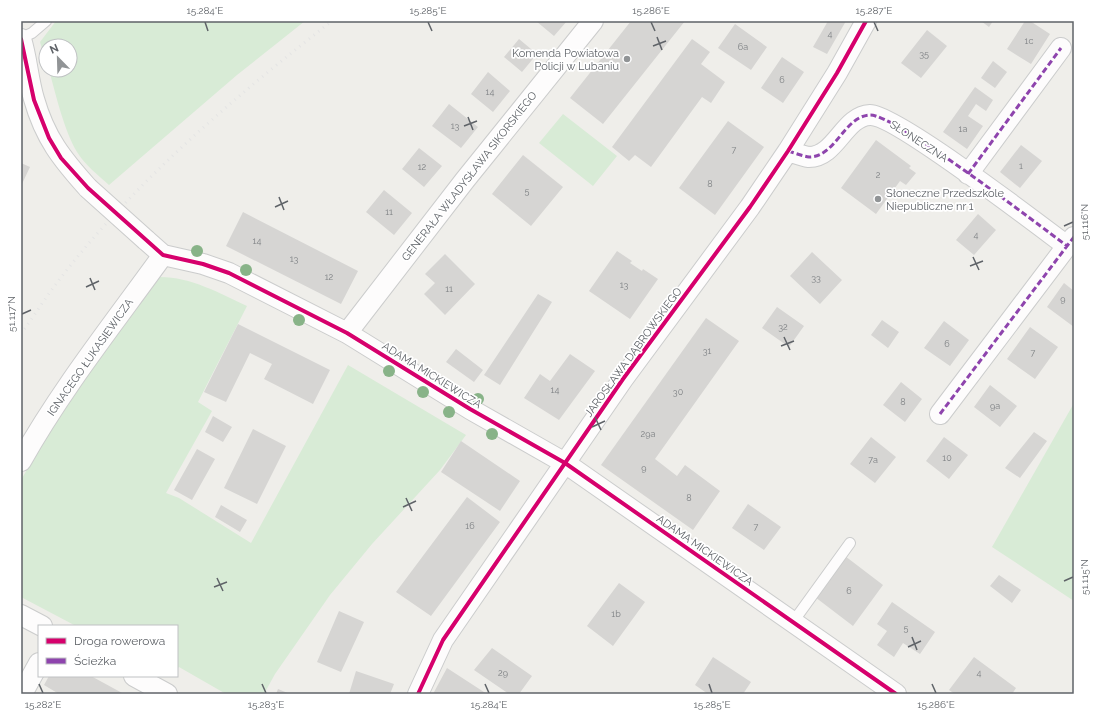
<svg xmlns="http://www.w3.org/2000/svg" width="1095" height="715" viewBox="0 0 1095 715" font-family="Raleway,sans-serif">
<rect width="100%" height="100%" fill="#efeeea"/>
<path fill="#d8ebd6" d="M56,21H305L237,75L109,185C98,175 85,165 77,152C64,130 56,95 49,70H70V46H46V61L40,42Z
M563,114L617,156L593,186L539,143Z
M160,277C191,277 219,293 247,306L198,402L212,411L166,493L179,498L251,543L348,365L466,435L440,470L372,544L330,595L275,674L264,694H226L179,667L177,669V626H76L21,597V480L59,414Z
M1074,403V601L992,547Z"/>
<path fill="#d6d5d3" d="M536,21H567L554,36Z
M631,21H685L603,124L570,98Z
M828,21H846L827,54L813,47Z
M981,21H993L989,27Z
M1025,21H1030L1050,34L1031,64L1007,49Z
M735,24L767,47L751,70L718,48Z
M927,30L947,46L921,78L901,63Z
M519,39L537,54L522,72L504,57Z
M692,39L710,52L701,64L725,82L711,103L702,97L651,167L635,155L629,161L612,147Z
M782,57L804,72L783,103L761,88Z
M993,61L1007,72L995,88L981,78Z
M488,72L510,91L493,112L471,94Z
M975,87L993,100L986,111L976,104L968,116L983,126L967,149L943,132Z
M449,104L478,127L461,148L432,126Z
M728,121L764,147L715,215L679,188Z
M876,140L911,166L909,168L916,173L906,185L900,181L876,214L841,188Z
M1021,145L1042,161L1020,188L1000,172Z
M419,148L442,166L424,187L402,169Z
M523,155L563,187L531,226L492,194Z
M21,163L30,167L21,186Z
M384,190L412,213L394,235L366,212Z
M243,212L358,271L341,304L226,246Z
M978,214L996,230L974,255L956,240Z
M617,251L632,261L630,263L642,271L643,269L658,279L630,319L589,291Z
M812,252L842,280L820,304L790,276Z
M445,254L475,284L445,315L424,294L435,283L425,274Z
M1064,283L1074,291V327L1047,307Z
M538,294L552,302L500,385L484,375Z
M777,307L804,326L789,347L762,328Z
M706,318L739,341L655,459L677,476L685,465L720,491L693,530L601,465Z
M882,320L899,332L888,348L871,335Z
M944,321L969,340L950,366L924,348Z
M238,324L330,370L313,404L264,379L272,364L250,353L226,402L204,392Z
M1030,327L1058,347L1035,379L1007,359Z
M456,349L483,370L474,382L446,362Z
M570,354L595,371L559,420L524,398L540,374L550,381Z
M901,382L922,399L905,422L883,405Z
M990,385L1017,406L1000,427L974,407Z
M213,416L232,427L223,442L205,432Z
M253,429L286,446L257,504L224,488Z
M1034,432L1047,441L1020,478L1005,468Z
M871,437L896,457L875,483L850,464Z
M944,437L968,455L949,479L926,461Z
M461,441L520,481L500,511L441,472Z
M197,449L215,459L192,500L174,490Z
M467,497L500,522L431,616L396,592Z
M748,504L781,527L764,550L732,528Z
M221,505L247,520L240,532L215,517Z
M845,556L883,585L853,626L815,597Z
M999,575L1021,590L1012,603L990,586Z
M619,583L645,602L613,646L587,626Z
M892,602L935,632L920,654L903,643L894,657L877,645L887,631L877,624Z
M339,611L364,622L341,672L317,662Z
M492,648L532,676L519,694H509L474,670Z
M713,657L751,682L743,694H708L695,685Z
M974,657L1016,688L1012,694H955L949,690Z
M447,668L487,694H433Z
M356,671L394,684L390,694H349Z
M49,676H91L124,694H59L44,685Z
M278,689L290,694H276Z"/>
<g fill="none" stroke-linecap="round" stroke-linejoin="round">
<defs>
<path id="lane" d="M21,38L32,33L46,21
M793,622L850,543"/>
<path id="street" d="M21,39C27,58 28,79 34,99C45,138 62,159 88,188
M788,151C795,153 802,156 809,157C836,157 844,116 870,115C894,114 1039,225 1067,246L1074,237
M968,174L1061,48
M146,240L163,255L203,264L229,273L347,333L470,409L565,463L896,694
M347,333L465,180L593,21
M940,414L1067,246
M21,461C62,388 114,323 163,255
M21,615L42,626
M134,676L167,694
M22,694L39,663
M418,694L443,640L623,379L750,207L788,151L837,73L866,21"/>
</defs>
<use href="#lane" stroke="#cbcccc" stroke-width="12"/>
<use href="#street" stroke="#cbcccc" stroke-width="22"/>
<use href="#lane" stroke="#fdfcfc" stroke-width="10"/>
<use href="#street" stroke="#fdfcfc" stroke-width="20"/>
<path stroke="#e4e4e4" stroke-width="3" stroke-dasharray="1 5" stroke-linecap="butt" d="M21,334C33,317 44,300 56,284C131,185 234,97 332,21"/>
<defs>
<path id="street-bridge" d="M88,188L146,240"/>
</defs>
<use href="#street-bridge" stroke="#cbcccc" stroke-width="22" stroke-linecap="butt"/>
<use href="#street-bridge" stroke="#fdfcfc" stroke-width="20"/>
<path stroke="#8e44ad" stroke-width="3" stroke-dasharray="6 3" stroke-linecap="butt" d="M788,151C795,153 802,156 809,157C836,157 844,116 870,115C894,114 1039,225 1067,246L1074,237
M968,174L1061,48
M940,414L1067,246"/>
<defs>
<path id="cycleway" d="M21,39L34,100L49,138L61,158L88,188L163,255L203,264L229,273L347,333L470,409L565,463L896,694
M418,694L443,640L623,379L750,207L788,151L837,73L866,21"/>
</defs>
<use href="#cycleway" stroke="#fff" stroke-width="6"/>
<use href="#cycleway" stroke="#d6006c" stroke-width="4"/>
</g>
<g fill="#88b388">
<circle cx="197" cy="251" r="6"/>
<circle cx="246" cy="270" r="6"/>
<circle cx="299" cy="320" r="6"/>
<circle cx="389" cy="371" r="6"/>
<circle cx="423" cy="392" r="6"/>
<circle cx="478" cy="399" r="6"/>
<circle cx="449" cy="412" r="6"/>
<circle cx="492" cy="434" r="6"/>
</g>
<path fill="none" stroke="#5f6368" stroke-width="1.5" d="M205,22L208,31M428,22L432,31M651,22L655,31M874,22L878,31M657,37L662,50M653,46L666,41M468,117L473,130M464,126L477,121M279,197L284,210M275,207L288,201M1064,226L1073,222M973,257L979,270M970,266L983,261M90,278L95,290M86,287L99,281M22,314L31,310M784,337L790,350M781,346L794,341M595,417L601,430M592,427L605,421M406,498L412,511M403,507L416,501M217,578L223,591M1064,581L1073,577M214,587L227,582M912,637L917,650M908,647L921,641M39,684L43,693M262,684L266,693M485,684L489,693M709,684L712,693M932,684L936,693"/>
<g fill="#919496" stroke="#fff" stroke-width="1.5">
<circle cx="627" cy="59" r="4"/>
<circle cx="878" cy="199" r="4"/>
</g>
<g text-anchor="middle" stroke-width="3.5" stroke-linejoin="round" paint-order="stroke">
<g font-size="9" fill="#7e8184">
<text x="830" y="37">4</text>
<text x="1029" y="44">1c</text>
<text x="743" y="50">6a</text>
<text x="924" y="57">35</text>
<text x="782" y="83">6</text>
<text x="490" y="95">14</text>
<text x="455" y="129">13</text>
<text x="963" y="132">1a</text>
<text x="734" y="153">7</text>
<text x="1021" y="169">1</text>
<text x="422" y="170">12</text>
<text x="878" y="178">2</text>
<text x="710" y="187">8</text>
<text x="527" y="194">5</text>
<text x="389" y="215">11</text>
<text x="976" y="238">4</text>
<text x="257" y="244">14</text>
<text x="294" y="262">13</text>
<text x="329" y="280">12</text>
<text x="816" y="281">33</text>
<text x="624" y="288">13</text>
<text x="449" y="292">11</text>
<text x="1063" y="302">9</text>
<text x="783" y="330">32</text>
<text x="947" y="347">6</text>
<text x="707" y="354">31</text>
<text x="1033" y="356">7</text>
<text x="555" y="393">14</text>
<text x="678" y="395">30</text>
<text x="903" y="405">8</text>
<text x="995" y="409">9a</text>
<text x="648" y="437">29a</text>
<text x="947" y="461">10</text>
<text x="873" y="463">7a</text>
<text x="644" y="471">9</text>
<text x="689" y="501">8</text>
<text x="470" y="529">16</text>
<text x="756" y="530">7</text>
<text x="849" y="594">6</text>
<text x="616" y="617">1b</text>
<text x="906" y="631">5</text>
<text x="503" y="676">29</text>
<text x="979" y="676">4</text>
</g>
<g font-size="11" fill="#5f6368" stroke="#fff" text-anchor="end">
<text x="619" y="57">Komenda Powiatowa<tspan x="619" dy="13">Policji w Lubaniu</tspan></text>
<text x="886" y="197" text-anchor="start">Słoneczne Przedszkole<tspan x="886" dy="13">Niepubliczne nr 1</tspan></text>
</g>
<g font-size="11" fill="#5f6368" stroke="#fff">
<text transform="translate(919 141) rotate(33)" y="4">SŁONECZNA</text>
<text transform="translate(469 176) rotate(-52)" y="4">GENERAŁA WŁADYSŁAWA SIKORSKIEGO</text>
<text transform="translate(633 352) rotate(-54)" y="4">JAROSŁAWA DĄBROWSKIEGO</text>
<text transform="translate(90 357) rotate(-55)" y="4">IGNACEGO ŁUKASIEWICZA</text>
<text transform="translate(432 375) rotate(32)" y="4">ADAMA MICKIEWICZA</text>
<text transform="translate(705 550) rotate(35)" y="4">ADAMA MICKIEWICZA</text>
</g>
</g>
<rect width="1095" height="715" fill="none" stroke="#ffffff" stroke-width="44"/>
<rect x="38" y="625" width="140" height="52" fill="#ffffff" stroke="#bfc1c3"/>
<rect x="46" y="638" width="20" height="6" fill="#d6006c" stroke="#bfc1c3"/>
<text x="74" y="645" font-size="12" fill="#5f6368">Droga rowerowa</text>
<rect x="46" y="658" width="20" height="6" fill="#8e44ad" stroke="#bfc1c3"/>
<text x="74" y="665" font-size="12" fill="#5f6368">Ścieżka</text>
<g transform="translate(58 58) rotate(337)"><circle r="19" fill="#ffffff" stroke="#bfc1c3"/>
<path d="M0-3L7 15L0 10L-7 15Z" fill="#919496"/>
<text y="-6" font-size="11" font-weight="bold" text-anchor="middle" fill="#5f6368">N</text>
</g>
<rect x="22" y="22" width="1051" height="671" fill="none" stroke="#5f6368" stroke-width="1.5"/>
<g font-size="10" text-anchor="middle" fill="#5f6368">
<text x="205" y="14">15.284°E</text>
<text x="428" y="14">15.285°E</text>
<text x="651" y="14">15.286°E</text>
<text x="874" y="14">15.287°E</text>
<text transform="translate(1084 222) rotate(-90)" y="4">51.116°N</text>
<text transform="translate(11 314) rotate(-90)" y="4">51.117°N</text>
<text transform="translate(1084 577) rotate(-90)" y="4">51.115°N</text>
<text x="43" y="708">15.282°E</text>
<text x="266" y="708">15.283°E</text>
<text x="489" y="708">15.284°E</text>
<text x="712" y="708">15.285°E</text>
<text x="936" y="708">15.286°E</text>
</g>
</svg>
